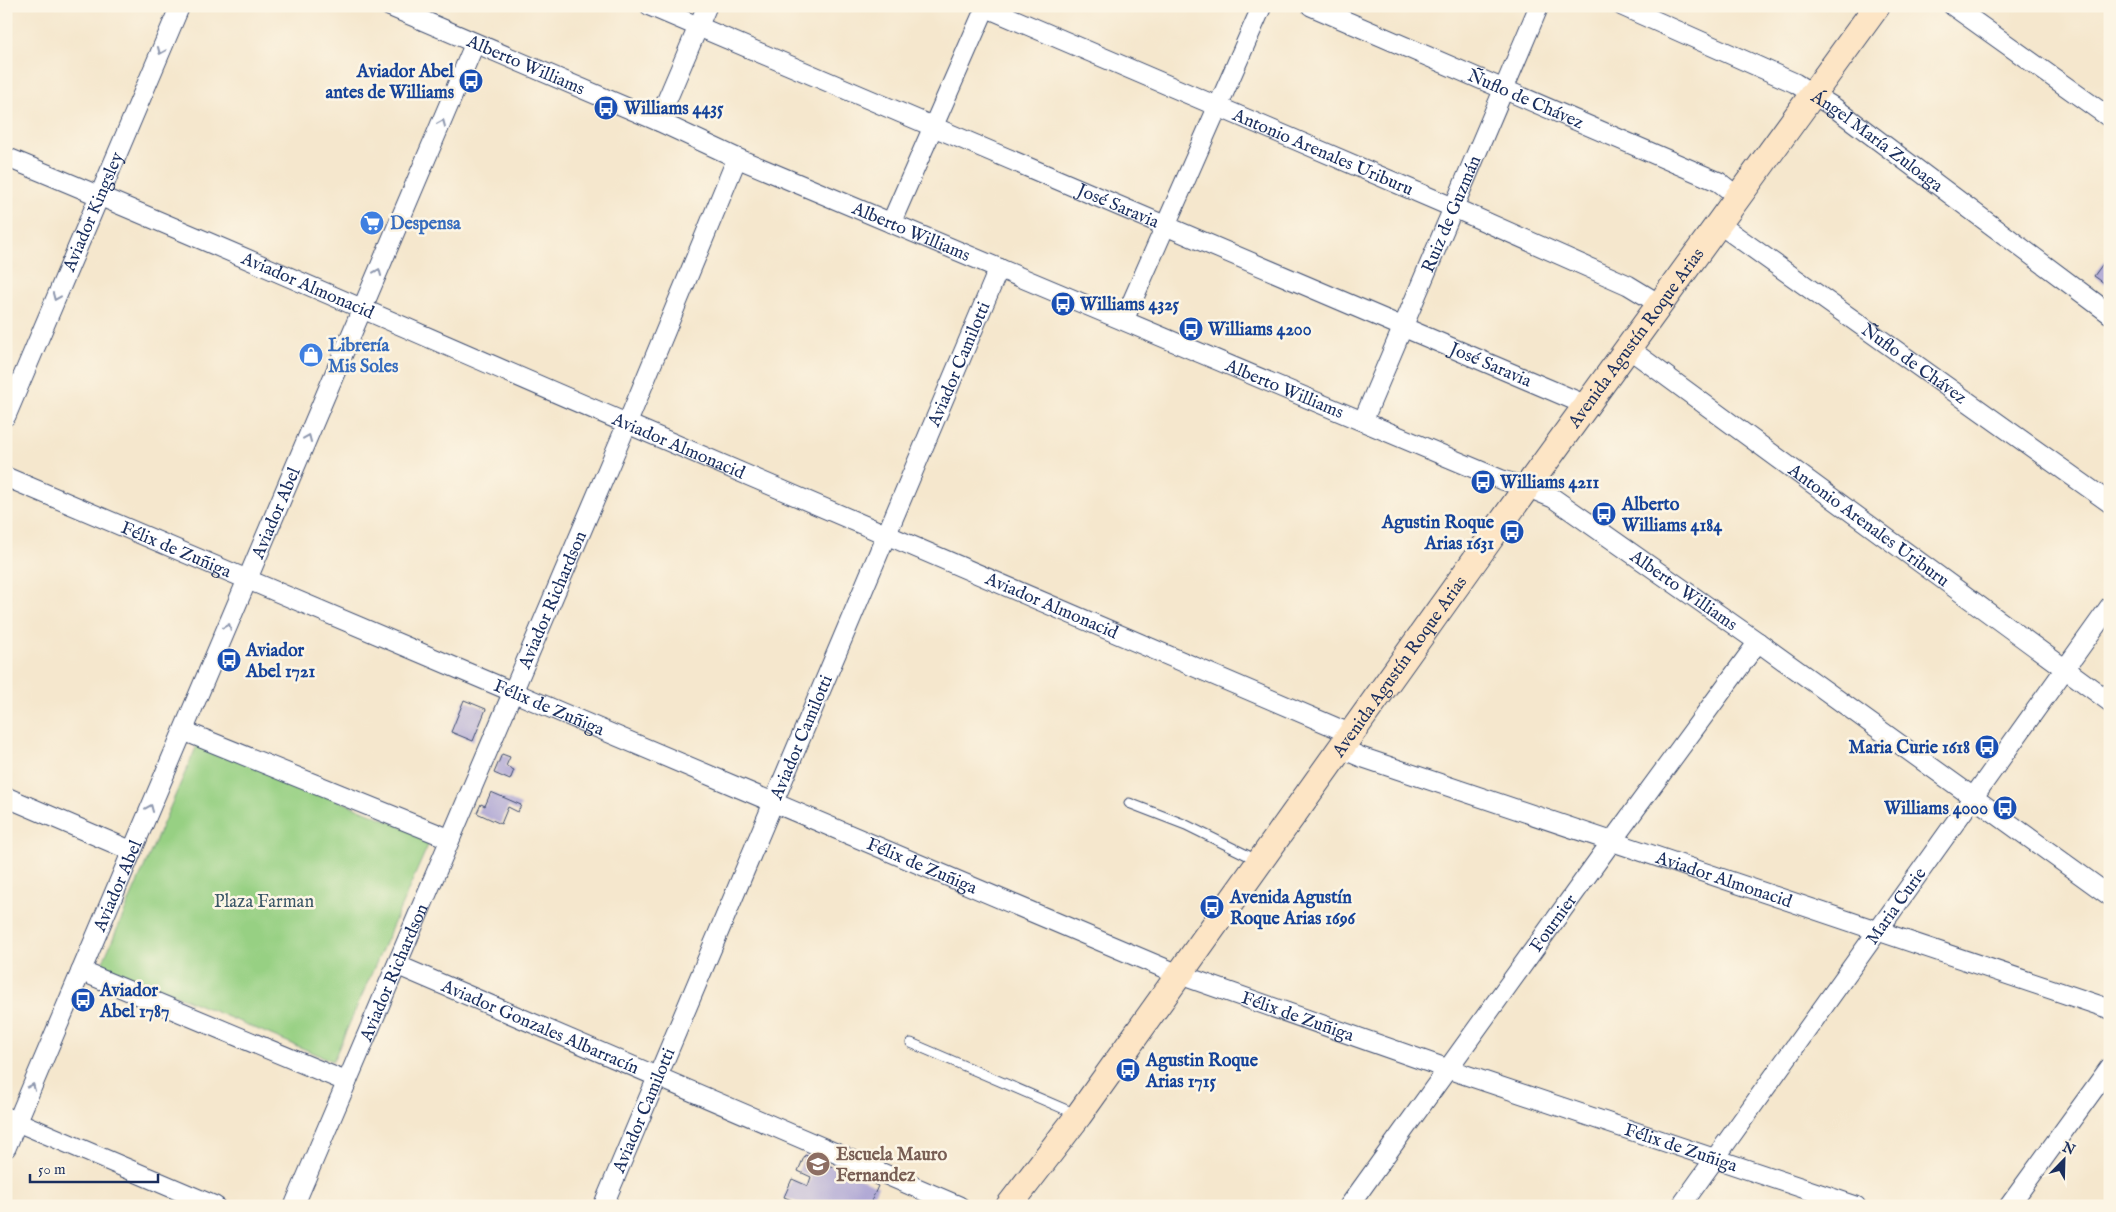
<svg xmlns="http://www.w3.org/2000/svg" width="2116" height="1212" viewBox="0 0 2116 1212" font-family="'IM FELL English',serif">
<rect width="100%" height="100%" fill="#fcf5e5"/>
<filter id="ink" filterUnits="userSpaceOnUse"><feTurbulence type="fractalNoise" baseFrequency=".02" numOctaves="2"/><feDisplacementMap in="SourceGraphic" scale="10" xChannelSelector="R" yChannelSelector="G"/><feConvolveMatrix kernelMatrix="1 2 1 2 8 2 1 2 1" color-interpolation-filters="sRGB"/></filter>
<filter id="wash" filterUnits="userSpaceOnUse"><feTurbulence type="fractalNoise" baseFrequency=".0096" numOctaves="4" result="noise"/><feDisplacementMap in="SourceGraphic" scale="20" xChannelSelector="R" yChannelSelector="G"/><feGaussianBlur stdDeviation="1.12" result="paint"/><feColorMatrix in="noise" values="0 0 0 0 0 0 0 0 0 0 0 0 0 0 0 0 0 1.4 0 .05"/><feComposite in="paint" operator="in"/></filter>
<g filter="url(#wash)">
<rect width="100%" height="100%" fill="#f5e7cd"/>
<path fill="#97d083" stroke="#598070" d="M198,743L423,835L429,843L333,1061L102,964Z"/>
<g id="blocks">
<path fill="#aca4d4" d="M2110,254V287L2094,276Z
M464,700L486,709L473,741L451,732Z
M502,754L510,757L506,766L514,770L510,780L494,773Z
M491,792L521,805L518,812L508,807L501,824L477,813L481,804L485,806Z
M805,1155L878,1186L869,1206H800L801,1204L784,1197L792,1179L808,1186L811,1177L798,1171Z"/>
</g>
</g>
<g filter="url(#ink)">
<use href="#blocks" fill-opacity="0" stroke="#3c4b6f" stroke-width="1"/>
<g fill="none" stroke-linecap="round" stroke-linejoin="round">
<defs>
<path id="lane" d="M1129,803L1186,825L1257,860
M911,1043L1076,1114"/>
<g id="street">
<path id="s1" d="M389,6L658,121L737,158L1502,480L1527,487L1553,498L1758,642L2110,896"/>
<path id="s2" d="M650,6L1586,405"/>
<path id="s3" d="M983,6L1452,207L1628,285L1661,305"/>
<path id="s4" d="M1311,6L1719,182L1738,197"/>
<path id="s5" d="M1622,6L1795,83L1835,108L2110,314"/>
<path d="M1953,6L2110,118"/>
<path d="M658,121L707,6"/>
<path id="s6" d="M6,157C215,243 421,335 628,424C869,527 1110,630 1351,734"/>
<path d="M891,223L986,6"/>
<path id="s7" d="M1719,224L2110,503"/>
<path d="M1124,320L1262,6"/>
<path id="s8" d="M1628,348L2110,702"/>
<path id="s9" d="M6,416L180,6"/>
<path id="s10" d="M1363,421L1539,6"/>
<path id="s11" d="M6,477L1178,974L1448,1069L1856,1206"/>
<path d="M184,731L450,839"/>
<path id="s12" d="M1340,748L1361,757L2110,1009"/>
<path d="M6,797L132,851"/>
<path id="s13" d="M397,965L959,1206"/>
<path d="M81,971L347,1082"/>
<path d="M6,1117L215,1206"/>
<path id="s14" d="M6,1148L475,43"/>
<path id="s15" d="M294,1206L627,424L737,158"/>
<path id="s16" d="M603,1206L999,268"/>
<path id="s17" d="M1349,1206L1612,841L1758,642"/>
<path id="s18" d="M1681,1206L2110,606"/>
<path d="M2009,1206L2110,1067"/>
</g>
<g id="secondary">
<path id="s19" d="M1009,1206L1079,1115L1527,487L1877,6"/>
</g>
</defs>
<use href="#lane" stroke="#3c4b6f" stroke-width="11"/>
<use href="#street" stroke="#3c4b6f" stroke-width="21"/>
<use href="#secondary" stroke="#3c4b6f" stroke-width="28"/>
<use href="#lane" stroke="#fff" stroke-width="9"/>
<use href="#street" stroke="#fff" stroke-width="19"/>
<use href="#secondary" stroke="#fde5c5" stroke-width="26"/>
</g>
<defs><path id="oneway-chevron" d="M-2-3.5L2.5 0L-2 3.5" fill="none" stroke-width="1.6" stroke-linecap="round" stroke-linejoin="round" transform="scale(1.25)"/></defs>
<g stroke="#8d97ae">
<use href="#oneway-chevron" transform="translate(161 51) rotate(113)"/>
<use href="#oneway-chevron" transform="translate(442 123) rotate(-67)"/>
<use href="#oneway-chevron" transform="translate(378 272) rotate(-67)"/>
<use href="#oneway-chevron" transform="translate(56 297) rotate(113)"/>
<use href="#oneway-chevron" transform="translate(308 438) rotate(-67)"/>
<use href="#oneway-chevron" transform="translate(228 627) rotate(-67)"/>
<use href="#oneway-chevron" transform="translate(150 808) rotate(-67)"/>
<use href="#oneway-chevron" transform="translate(32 1087) rotate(-67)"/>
</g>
</g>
<defs>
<symbol id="bus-disc" viewBox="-11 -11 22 22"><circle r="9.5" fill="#1a4fb4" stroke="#fcf5e5"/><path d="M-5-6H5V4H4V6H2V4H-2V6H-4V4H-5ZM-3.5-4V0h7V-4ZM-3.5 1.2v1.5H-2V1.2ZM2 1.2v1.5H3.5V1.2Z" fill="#fff"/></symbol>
<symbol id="supermarket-disc" viewBox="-11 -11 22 22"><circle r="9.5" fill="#3f7fe0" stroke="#fcf5e5"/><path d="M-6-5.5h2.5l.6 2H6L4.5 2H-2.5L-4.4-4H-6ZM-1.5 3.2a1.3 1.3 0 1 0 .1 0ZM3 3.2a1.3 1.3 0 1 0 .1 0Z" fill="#fff"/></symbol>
<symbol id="shop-disc" viewBox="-11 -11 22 22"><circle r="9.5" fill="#3f7fe0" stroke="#fcf5e5"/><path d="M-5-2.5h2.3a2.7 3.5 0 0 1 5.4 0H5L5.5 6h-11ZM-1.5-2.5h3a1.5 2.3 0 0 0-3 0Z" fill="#fff"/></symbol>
<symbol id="school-disc" viewBox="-11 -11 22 22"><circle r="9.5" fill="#8d6e63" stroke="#fcf5e5"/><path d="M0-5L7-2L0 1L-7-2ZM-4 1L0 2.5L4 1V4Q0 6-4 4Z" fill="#fff"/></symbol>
</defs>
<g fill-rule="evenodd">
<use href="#bus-disc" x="457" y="67" width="28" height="28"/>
<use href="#bus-disc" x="592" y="94" width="28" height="28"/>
<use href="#supermarket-disc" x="358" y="209" width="28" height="28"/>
<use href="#bus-disc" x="1049" y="290" width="28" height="28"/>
<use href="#bus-disc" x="1177" y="315" width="28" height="28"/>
<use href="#shop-disc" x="297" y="341" width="28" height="28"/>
<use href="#bus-disc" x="1469" y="468" width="28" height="28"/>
<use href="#bus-disc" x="1590" y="500" width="28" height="28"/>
<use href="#bus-disc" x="1498" y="518" width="28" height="28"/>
<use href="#bus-disc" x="215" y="646" width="28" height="28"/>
<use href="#bus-disc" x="1973" y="733" width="28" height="28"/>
<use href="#bus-disc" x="1991" y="794" width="28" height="28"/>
<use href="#bus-disc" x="1198" y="893" width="28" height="28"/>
<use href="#bus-disc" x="69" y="986" width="28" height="28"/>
<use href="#bus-disc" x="1114" y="1056" width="28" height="28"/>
<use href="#school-disc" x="804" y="1150" width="28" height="28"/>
</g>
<g text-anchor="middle" stroke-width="5" stroke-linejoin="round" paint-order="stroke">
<g font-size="18" fill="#1b2f5e" stroke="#fcf5e5">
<text dy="6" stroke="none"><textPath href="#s1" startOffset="149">Alberto Williams</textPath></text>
<text dy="6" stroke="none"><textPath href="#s4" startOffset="234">Ñuflo de Chávez</textPath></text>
<text dy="6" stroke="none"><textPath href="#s5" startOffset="290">Ángel María Zuloaga</textPath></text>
<text dy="6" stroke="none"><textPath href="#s3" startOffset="370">Antonio Arenales Uriburu</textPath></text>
<text dy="6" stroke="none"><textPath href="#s2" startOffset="509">José Saravia</textPath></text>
<text dy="6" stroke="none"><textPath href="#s9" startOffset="222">Aviador Kingsley</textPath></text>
<text dy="6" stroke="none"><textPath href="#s10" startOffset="225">Ruiz de Guzmán</textPath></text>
<text dy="6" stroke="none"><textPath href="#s1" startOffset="569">Alberto Williams</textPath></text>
<text dy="6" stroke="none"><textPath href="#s6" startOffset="328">Aviador Almonacid</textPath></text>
<text dy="6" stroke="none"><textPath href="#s19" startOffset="1071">Avenida Agustín Roque Arias</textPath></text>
<text dy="6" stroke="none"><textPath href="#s2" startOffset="914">José Saravia</textPath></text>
<text dy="6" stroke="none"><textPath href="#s16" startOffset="914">Aviador Camilotti</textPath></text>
<text dy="6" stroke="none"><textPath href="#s7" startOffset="240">Ñuflo de Chávez</textPath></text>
<text dy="6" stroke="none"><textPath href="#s1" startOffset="974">Alberto Williams</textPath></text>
<text dy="6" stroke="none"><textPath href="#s6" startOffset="732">Aviador Almonacid</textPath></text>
<text dy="6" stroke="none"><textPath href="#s14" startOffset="690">Aviador Abel</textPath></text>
<text dy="6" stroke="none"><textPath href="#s8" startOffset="299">Antonio Arenales Uriburu</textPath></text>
<text dy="6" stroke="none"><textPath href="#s11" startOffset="185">Félix de Zuñiga</textPath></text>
<text dy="6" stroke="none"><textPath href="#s1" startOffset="1424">Alberto Williams</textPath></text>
<text dy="6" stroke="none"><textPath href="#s15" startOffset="659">Aviador Richardson</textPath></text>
<text dy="6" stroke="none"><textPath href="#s6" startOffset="1138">Aviador Almonacid</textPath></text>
<text dy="6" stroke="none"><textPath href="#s19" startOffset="666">Avenida Agustín Roque Arias</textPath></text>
<text dy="6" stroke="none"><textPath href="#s11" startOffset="590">Félix de Zuñiga</textPath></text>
<text dy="6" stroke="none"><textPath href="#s16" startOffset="509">Aviador Camilotti</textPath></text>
<text dy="6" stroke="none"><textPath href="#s11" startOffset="995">Félix de Zuñiga</textPath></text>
<text dy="6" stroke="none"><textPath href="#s12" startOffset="406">Aviador Almonacid</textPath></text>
<text dy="6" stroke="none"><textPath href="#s14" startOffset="285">Aviador Abel</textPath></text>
<text dy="6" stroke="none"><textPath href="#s18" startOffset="369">Maria Curie</textPath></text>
<text dy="6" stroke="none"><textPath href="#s17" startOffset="349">Fournier</textPath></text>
<text dy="6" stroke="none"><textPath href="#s15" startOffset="254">Aviador Richardson</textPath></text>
<text dy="6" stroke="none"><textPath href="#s11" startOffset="1400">Félix de Zuñiga</textPath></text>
<text dy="6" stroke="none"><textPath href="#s13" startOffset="156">Aviador Gonzales Albarracín</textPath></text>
<text dy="6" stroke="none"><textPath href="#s16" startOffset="104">Aviador Camilotti</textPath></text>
<text dy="6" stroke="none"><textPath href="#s11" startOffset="1805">Félix de Zuñiga</textPath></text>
</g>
<g font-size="18" font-weight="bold" fill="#164399" stroke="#fcf5e5" text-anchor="start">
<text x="454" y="77" text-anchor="end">Aviador Abel<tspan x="454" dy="21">antes de Williams</tspan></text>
<text x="624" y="114">Williams 4435</text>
<text x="1080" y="310">Williams 4325</text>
<text x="1208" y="335">Williams 4200</text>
<text x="1500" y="488">Williams 4211</text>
<text x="1622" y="510">Alberto<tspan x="1622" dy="21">Williams 4184</tspan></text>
<text x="1494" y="528" text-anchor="end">Agustin Roque<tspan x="1494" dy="21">Arias 1631</tspan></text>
<text x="246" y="656">Aviador<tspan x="246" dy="21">Abel 1721</tspan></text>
<text x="1970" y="753" text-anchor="end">Maria Curie 1618</text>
<text x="1988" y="814" text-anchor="end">Williams 4000</text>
<text x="1230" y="903">Avenida Agustín<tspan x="1230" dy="21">Roque Arias 1696</tspan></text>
<text x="100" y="996">Aviador<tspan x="100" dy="21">Abel 1787</tspan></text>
<text x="1146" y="1066">Agustin Roque<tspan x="1146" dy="21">Arias 1715</tspan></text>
</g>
<g font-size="18" font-weight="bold" fill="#366cbe" stroke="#fcf5e5" text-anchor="start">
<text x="390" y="229">Despensa</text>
<text x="328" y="351">Librería<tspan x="328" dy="21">Mis Soles</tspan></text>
</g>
<g font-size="18" fill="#3a5767" stroke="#fcf5e5">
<text x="264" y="907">Plaza Farman</text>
</g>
<g font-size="18" font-weight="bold" fill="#785e54" stroke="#fcf5e5" text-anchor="start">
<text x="836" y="1160">Escuela Mauro<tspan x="836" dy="21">Fernandez</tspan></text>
</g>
</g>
<rect width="2116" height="1212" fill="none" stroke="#fcf5e5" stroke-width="25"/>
<g transform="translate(2064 1160) rotate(23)" stroke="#fcf5e5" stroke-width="4" paint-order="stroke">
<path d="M0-4L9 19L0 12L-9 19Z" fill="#1b2f5e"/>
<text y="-8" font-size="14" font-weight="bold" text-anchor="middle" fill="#1b2f5e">N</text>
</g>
<path d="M30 1174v8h128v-8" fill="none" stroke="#1b2f5e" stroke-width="2.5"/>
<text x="38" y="1174" font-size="15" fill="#1b2f5e" stroke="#fcf5e5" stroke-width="4" paint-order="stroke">50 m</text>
</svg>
